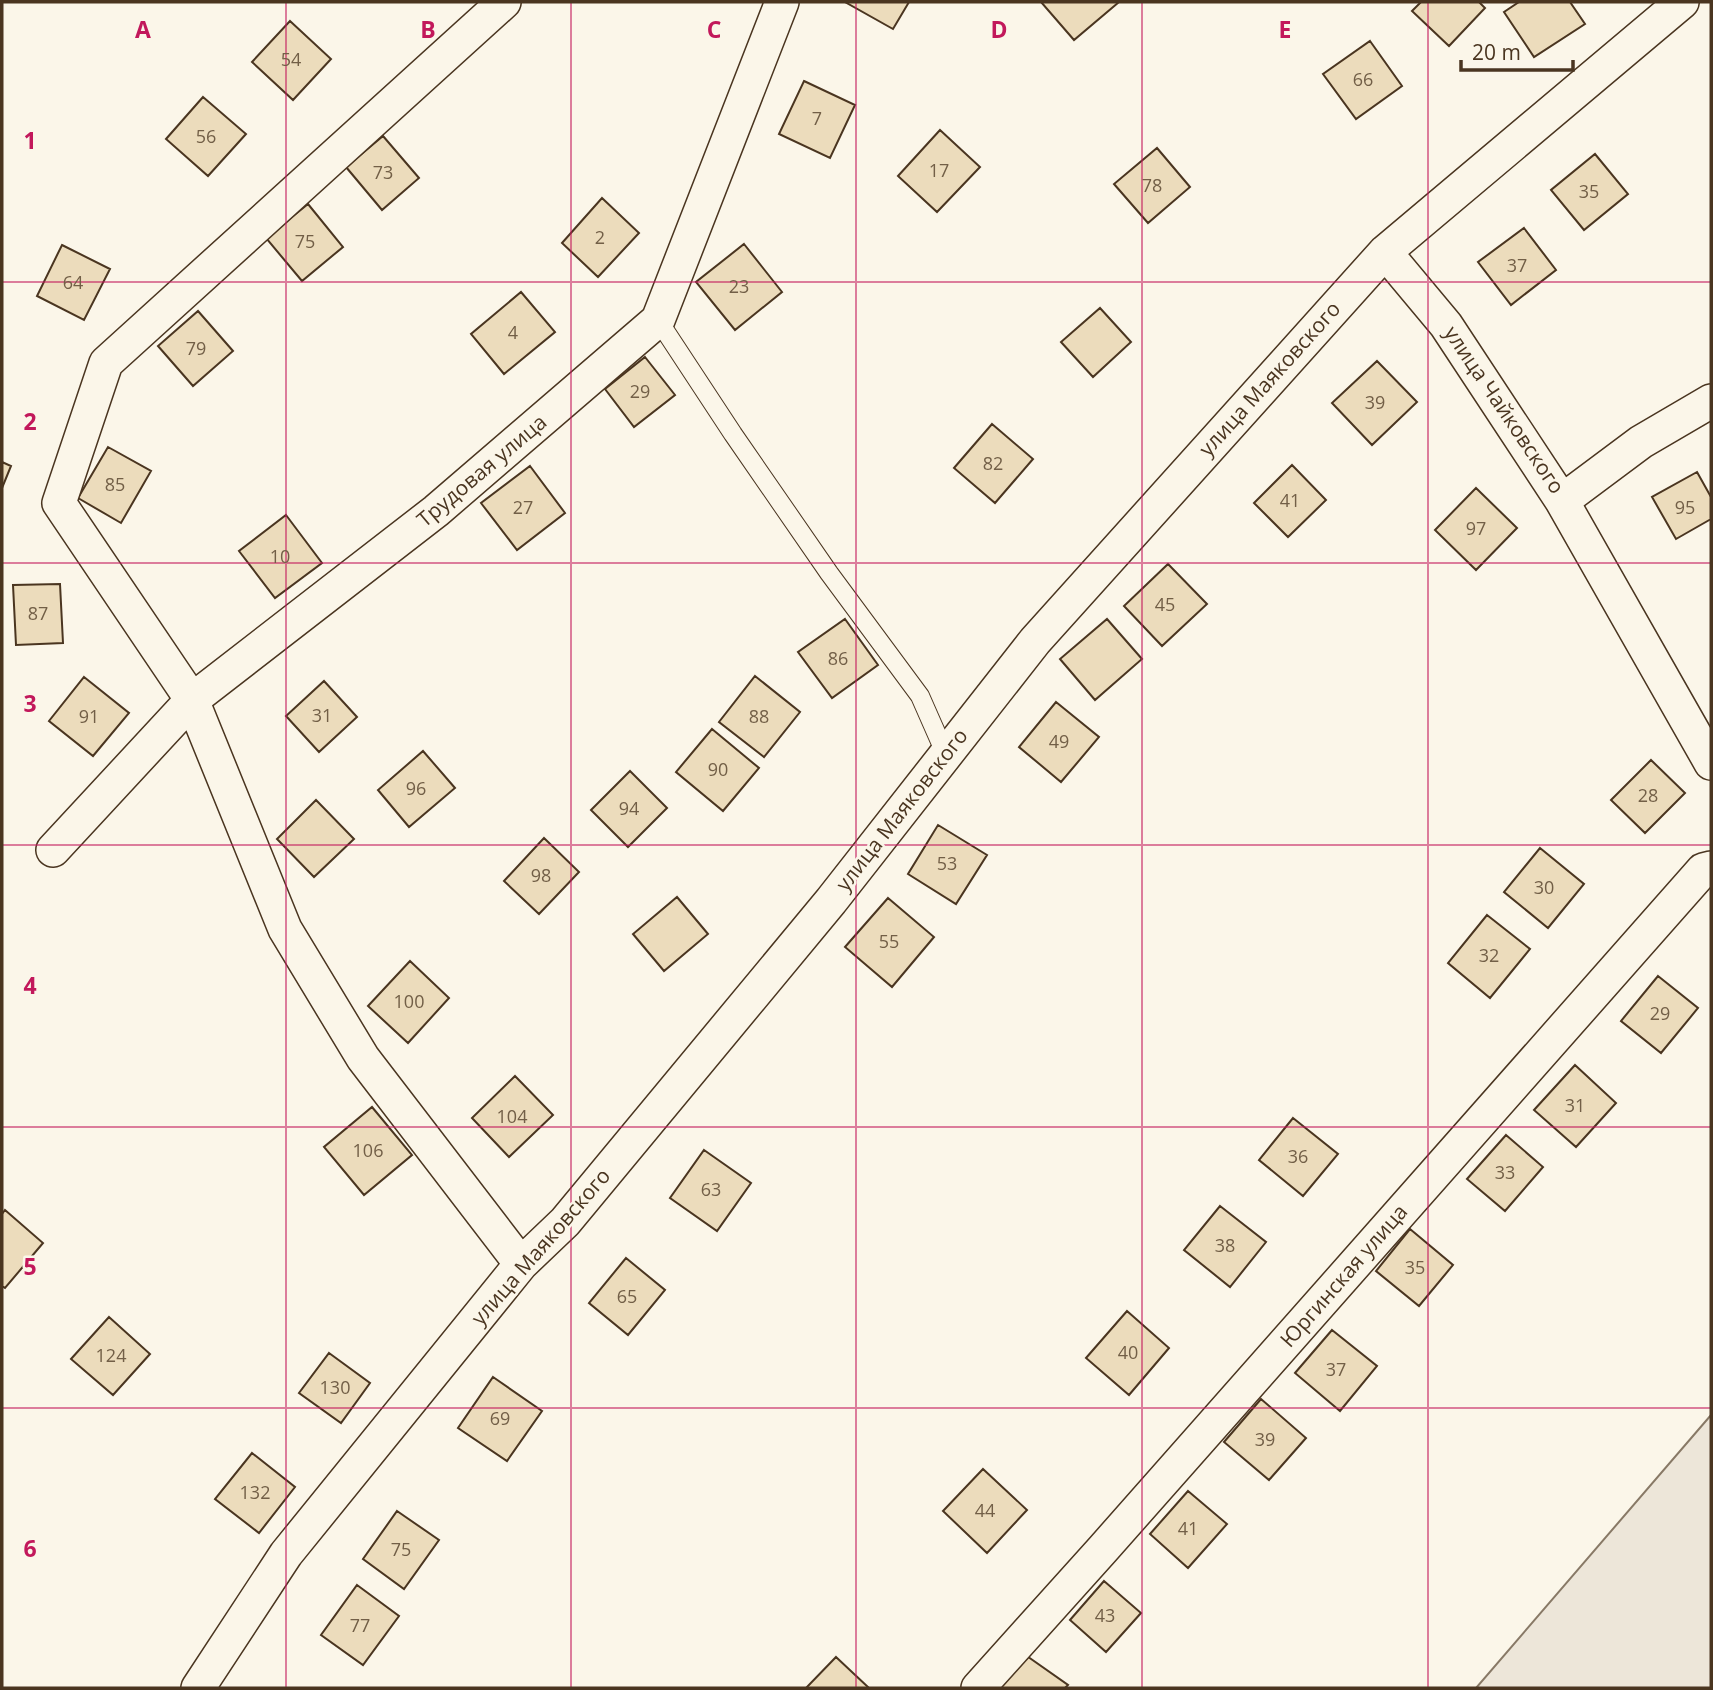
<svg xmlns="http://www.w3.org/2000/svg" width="1713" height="1690" viewBox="0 0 1713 1690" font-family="'Open Sans',sans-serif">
<rect width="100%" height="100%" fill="#fbf6e9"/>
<path fill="#ede6d9" stroke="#887966" stroke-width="2" d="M1711,1415V1688H1476Z"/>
<path fill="#ecdcbc" stroke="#4a3520" stroke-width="2" d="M845,2H909L893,29Z
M1041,2H1119L1074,40Z
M1421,2H1479L1485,8L1449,46L1412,11Z
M1519,2H1570L1585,24L1534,57L1504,12Z
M290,21L331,59L293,100L252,62Z
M1370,41L1402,86L1356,119L1323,74Z
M804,81L855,105L830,158L779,134Z
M203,97L246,134L208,176L166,139Z
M940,130L980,167L937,212L898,176Z
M383,136L419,178L382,210L346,167Z
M1157,148L1190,187L1148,223L1114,184Z
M1595,154L1628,194L1584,230L1551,190Z
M602,198L639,233L598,277L562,243Z
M308,204L343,247L302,281L266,238Z
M1524,228L1556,270L1511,305L1478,262Z
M744,244L782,292L735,330L696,282Z
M62,245L110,269L84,320L37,296Z
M521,292L555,332L504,374L471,334Z
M1100,308L1131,342L1093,377L1061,342Z
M198,311L233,351L193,386L158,346Z
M645,357L675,395L634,427L605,389Z
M1377,361L1417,402L1372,445L1332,403Z
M992,424L1033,459L995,503L954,468Z
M108,447L151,471L121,523L78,498Z
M2,462L11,466L2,488Z
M1292,465L1326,500L1288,537L1254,503Z
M530,466L565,513L517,550L481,503Z
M1697,472L1711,497V519L1676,539L1652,497Z
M1476,488L1517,528L1476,570L1435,530Z
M286,515L322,563L275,598L239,551Z
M1168,564L1207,604L1162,646L1124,606Z
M60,584L63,643L16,645L13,585Z
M845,619L878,665L832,698L798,652Z
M1107,619L1142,659L1095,700L1060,659Z
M755,676L800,712L764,757L719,722Z
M84,677L129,713L93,756L49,721Z
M324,681L357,717L319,752L286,716Z
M1056,702L1099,737L1061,782L1019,747Z
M712,729L759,768L723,811L676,772Z
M423,751L455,788L409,827L378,790Z
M1651,760L1685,793L1645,833L1611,800Z
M630,771L667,808L628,847L591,810Z
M316,800L354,839L314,877L277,839Z
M938,825L987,855L956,904L908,874Z
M544,838L579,872L539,914L504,881Z
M1540,848L1584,884L1548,928L1504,892Z
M677,897L708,934L664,971L633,934Z
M888,898L934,937L892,987L845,947Z
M1487,915L1530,949L1490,998L1448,963Z
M410,961L449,998L408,1043L368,1006Z
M1658,976L1698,1008L1661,1053L1621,1021Z
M1575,1065L1616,1103L1576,1147L1534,1110Z
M515,1076L553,1115L509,1157L472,1118Z
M372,1107L412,1155L364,1195L324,1147Z
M1293,1118L1338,1154L1303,1196L1259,1160Z
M1506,1135L1543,1167L1505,1211L1467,1179Z
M704,1150L751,1183L717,1231L670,1198Z
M1220,1206L1266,1242L1230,1287L1184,1250Z
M5,1210L43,1243L5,1288L2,1286V1214Z
M1410,1229L1453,1265L1419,1306L1376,1271Z
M626,1258L665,1290L628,1335L589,1303Z
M1127,1311L1169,1348L1129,1395L1086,1358Z
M109,1317L150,1354L113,1395L71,1359Z
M1332,1330L1377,1366L1340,1411L1295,1373Z
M329,1353L370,1383L341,1423L299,1393Z
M493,1377L542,1411L507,1461L458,1428Z
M1261,1399L1306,1438L1269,1480L1224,1442Z
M252,1453L295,1487L259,1533L215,1499Z
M983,1469L1027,1510L987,1553L943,1511Z
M1188,1491L1227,1524L1188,1568L1150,1534Z
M397,1511L439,1540L404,1589L363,1559Z
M1104,1581L1141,1613L1106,1652L1070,1620Z
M357,1585L399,1616L363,1665L321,1635Z
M1024,1654L1068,1685L1065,1688H1000Z
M836,1657L869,1688H806Z"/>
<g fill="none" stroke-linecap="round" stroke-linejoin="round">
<defs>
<path id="lane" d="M658,320L733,434L829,573L920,696L946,755"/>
<path id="street" d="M504,2L106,363L59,503L192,700L285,929L363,1058L521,1264
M1385,252L1446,325L1562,501L1641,442L1711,401
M1562,501L1711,763
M53,850L192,700L436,511L658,320L782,2
M198,1688L286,1554L521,1264L565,1222L831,901L1035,641L1385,252L1682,2
M978,1688L1103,1549L1703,870L1711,868"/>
</defs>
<use href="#lane" stroke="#4a3520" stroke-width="20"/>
<use href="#street" stroke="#4a3520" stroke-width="36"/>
<use href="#lane" stroke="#fbf6e9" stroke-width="18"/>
<use href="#street" stroke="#fbf6e9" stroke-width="33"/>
</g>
<path fill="none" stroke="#c2185b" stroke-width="2" stroke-opacity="0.55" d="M286,2V1688M571,2V1688M856,2V1688M1142,2V1688M1428,2V1688M2,282H1711M2,563H1711M2,845H1711M2,1127H1711M2,1408H1711"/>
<g text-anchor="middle" stroke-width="5" stroke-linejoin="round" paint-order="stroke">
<g font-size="18" fill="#725f47">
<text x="291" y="66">54</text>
<text x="1363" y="86">66</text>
<text x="817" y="125">7</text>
<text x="206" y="143">56</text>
<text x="939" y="177">17</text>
<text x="383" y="179">73</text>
<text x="1152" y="192">78</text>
<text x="1589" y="198">35</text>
<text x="600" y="244">2</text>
<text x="305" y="248">75</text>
<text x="1517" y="272">37</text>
<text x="73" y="289">64</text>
<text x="739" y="293">23</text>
<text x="513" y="339">4</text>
<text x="196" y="355">79</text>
<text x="640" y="398">29</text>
<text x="1375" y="409">39</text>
<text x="993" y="470">82</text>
<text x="115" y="491">85</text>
<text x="1290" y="507">41</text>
<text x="523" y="514">27</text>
<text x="1685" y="514">95</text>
<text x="1476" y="535">97</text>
<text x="280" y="563">10</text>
<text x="1165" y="611">45</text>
<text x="38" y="620">87</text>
<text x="838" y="665">86</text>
<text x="322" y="722">31</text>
<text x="89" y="723">91</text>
<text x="759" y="723">88</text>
<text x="1059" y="748">49</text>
<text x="718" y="776">90</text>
<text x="416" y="795">96</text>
<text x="1648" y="802">28</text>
<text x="629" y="815">94</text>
<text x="947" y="870">53</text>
<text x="541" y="882">98</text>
<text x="1544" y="894">30</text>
<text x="889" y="948">55</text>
<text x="1489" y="962">32</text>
<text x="409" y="1008">100</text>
<text x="1660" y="1020">29</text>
<text x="1575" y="1112">31</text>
<text x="512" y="1123">104</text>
<text x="368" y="1157">106</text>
<text x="1298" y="1163">36</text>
<text x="1505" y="1179">33</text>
<text x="711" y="1196">63</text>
<text x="1225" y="1252">38</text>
<text x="1415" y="1274">35</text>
<text x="627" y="1303">65</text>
<text x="1128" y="1359">40</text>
<text x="111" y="1362">124</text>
<text x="1336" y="1376">37</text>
<text x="335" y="1394">130</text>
<text x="500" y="1425">69</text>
<text x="1265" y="1446">39</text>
<text x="255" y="1499">132</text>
<text x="985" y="1517">44</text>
<text x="1188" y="1535">41</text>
<text x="401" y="1556">75</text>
<text x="1105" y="1622">43</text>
<text x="360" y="1632">77</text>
</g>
<g font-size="21" fill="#4a3520" stroke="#fbf6e9">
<text transform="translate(1270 379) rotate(-48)" y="7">улица Маяковского</text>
<text transform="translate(1504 410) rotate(56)" y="7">улица Чайковского</text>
<text transform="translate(482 471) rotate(-40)" y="7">Трудовая улица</text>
<text transform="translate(902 810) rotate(-52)" y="7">улица Маяковского</text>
<text transform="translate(541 1247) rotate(-49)" y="7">улица Маяковского</text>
<text transform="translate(1344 1276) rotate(-49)" y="7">Юргинская улица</text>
</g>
</g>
<g font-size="23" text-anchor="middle" font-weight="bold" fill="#c2185b" stroke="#fbf6e9" stroke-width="5" stroke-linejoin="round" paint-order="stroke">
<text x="143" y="38">A</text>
<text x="428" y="38">B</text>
<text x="714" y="38">C</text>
<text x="999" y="38">D</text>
<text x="1285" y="38">E</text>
<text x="30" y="149">1</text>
<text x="30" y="430">2</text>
<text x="30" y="712">3</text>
<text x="30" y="994">4</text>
<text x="30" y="1275">5</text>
<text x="30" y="1557">6</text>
</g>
<rect width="1713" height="1690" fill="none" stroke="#4a3520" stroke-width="7"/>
<path d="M1461 60v10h112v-10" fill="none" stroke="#4a3520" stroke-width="3.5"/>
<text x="1472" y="60" font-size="21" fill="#4a3520" stroke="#fbf6e9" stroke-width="5" paint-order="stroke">20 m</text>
</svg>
